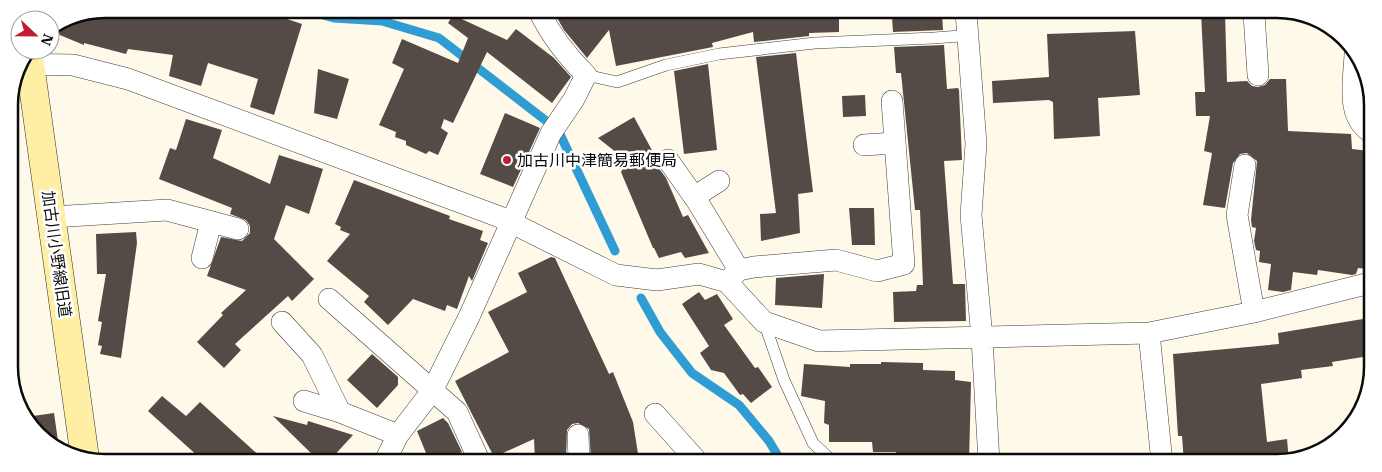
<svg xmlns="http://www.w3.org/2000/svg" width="1382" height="472" viewBox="0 0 1382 472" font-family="'IBM Plex Serif','Noto Sans JP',serif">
<rect width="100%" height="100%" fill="#fff9e9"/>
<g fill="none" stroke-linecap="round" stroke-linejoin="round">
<path stroke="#2f9dd3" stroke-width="9" d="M305,10L334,18L382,21L439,38L558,130L615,251
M641,298L660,332L692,373L739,405L769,441L781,461"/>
</g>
<path fill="#544b47" d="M105,9H257L302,24L274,115L250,107L258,79L208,63L201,86L169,76L173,55L128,49L126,54L84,43V45L50,31Z
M553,11H607L608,16L644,11L839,12V32L809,33V36L754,42L753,32L712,43L713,47L616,66L609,30L587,58L564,30Z
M901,12H942L943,30L893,32L892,17H902Z
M1201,13H1225L1227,82L1247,81L1252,86L1258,87L1265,85L1270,79H1286L1288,131L1351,134L1352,149L1369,151L1365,204L1371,206L1370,246L1367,269L1358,268L1356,274L1352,275L1318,270L1317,275L1293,272L1291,290L1283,292L1268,290L1271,264L1259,262L1260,251L1256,250L1254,241L1256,228L1252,227L1251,220L1257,161L1247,153L1240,154L1233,163L1225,208L1203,205L1212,153L1204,151L1210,116H1196L1195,92H1205Z
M453,15L507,40L516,29L554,58L571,77L552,103L487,52L453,123L444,119L441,128L448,133L438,155L429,151L426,154L406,145V141L395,137L396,132L379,125L404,69L392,63L402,39L458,63L468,38L448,23Z
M1135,31L1140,95L1098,98L1100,136L1054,139L1053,102L1049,100L993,103L992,81L1049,77L1047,34Z
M944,45L947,89L958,88L959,90L962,160L944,161L953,284H965L966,321L894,322L893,292L916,291L917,285H923L920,210H915L901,73H896L894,47Z
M796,53L813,192L798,194L800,233L761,241L760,214L776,213L756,57Z
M708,64L717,150L684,154L674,71Z
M318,69L349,79L337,119L314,113Z
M865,95L866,116L843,117L842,96Z
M505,113L540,128L513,187L480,174Z
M634,117L654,154L658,167L666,178L683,217L688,215L709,253L685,258L681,252L659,258L654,248H653L621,172L627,161L598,138Z
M186,119L222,130L213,158L270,184L279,155L323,169L309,214L286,205L274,239L314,279L292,301L288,296L235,344L241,350L224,368L197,342L223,315L221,313L246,290L207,276L221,237L242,241L250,233V226L246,220L230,214L232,208L159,179L170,148L176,150Z
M354,180L450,216L449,219L483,231L480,240L488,243L472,281L469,276L457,309L447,305L445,311L413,299L388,325L364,302L369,296L327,261L350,234L340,230L341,227L335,224Z
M849,208H874L875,245H852Z
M136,232L137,243L121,358L100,354L102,346L98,345L102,322L98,321L106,274H97L96,234Z
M551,257L555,258L609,374L613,372L633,422L639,460H591L589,429L578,423L572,424L567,430L566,460H535L534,439L494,457L455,381L509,352L488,312L527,292L518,273Z
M824,274L822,308L775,305L776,278Z
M699,292L705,300L717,294L733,319L724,325L755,368L758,367L772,387L751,403L743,394L740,395L724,373L711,370L700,353L709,346L682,304Z
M1369,318V356L1332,362L1333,366L1301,370L1302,378L1261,384L1267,442L1287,439L1289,461L1283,463H1184L1182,436H1178L1173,354L1279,344L1278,333Z
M372,354L398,377V385L377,408L347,380Z
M881,362L923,363V370L955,371V380L971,382L969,462H937V458L896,454V452H873L872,442H829V425L824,423L825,401L801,396L804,364L850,367V364H881Z
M162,396L186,416L200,402L263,459H201L148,411Z
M54,413L59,448L33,431L26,417Z
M273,416L307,425L308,421L353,435L331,459H317Z
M443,418L448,423L462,452L444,460H433L426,453L417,431Z"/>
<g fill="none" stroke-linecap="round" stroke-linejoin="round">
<defs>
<path id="lane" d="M586,75L617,82L666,65L719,54L815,43L934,38L960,36L967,32
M764,322L784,380L813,443L832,461"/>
<path id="street" d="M966,12L976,144L971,215L982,338L989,462
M1254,14L1258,75
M1355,54C1354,81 1345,117 1372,133
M18,64L73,65L128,79L500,217L616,275L657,280L699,274L727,282L764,322L819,341L1149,333L1254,312L1370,283
M864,145L895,143
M668,160L697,201L739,270
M1245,165L1237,215L1254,312
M694,197L719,181
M52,217L167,210L238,229
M202,258L211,222
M727,282L739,270L754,267L836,260L877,271L904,264L892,101
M329,299L457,412L479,460
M282,322L312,355L340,412
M1149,333L1162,463
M304,401L340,412L398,435L432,391L469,317L551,133L574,99L586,75C566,55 551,36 539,11
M655,414L697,461
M578,435L579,460
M386,459L398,435"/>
<path id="secondary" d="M28,50L85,458"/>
</defs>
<use href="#lane" stroke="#3e3e3e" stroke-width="12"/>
<use href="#street" stroke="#3e3e3e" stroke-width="22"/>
<use href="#secondary" stroke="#2d2d2d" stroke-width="29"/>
<use href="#lane" stroke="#fff" stroke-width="11"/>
<use href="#street" stroke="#fff" stroke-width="21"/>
<use href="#secondary" stroke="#ffefa4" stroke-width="28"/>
</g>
<circle fill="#c11d30" stroke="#fff" stroke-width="2" cx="507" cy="160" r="5"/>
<g text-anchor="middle" stroke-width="5" stroke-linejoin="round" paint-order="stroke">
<g font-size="16" fill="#0b0b0b" stroke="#fff" text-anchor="start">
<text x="517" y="166">加古川中津簡易郵便局</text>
</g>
<g font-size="16" fill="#0b0b0b" stroke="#fff">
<text transform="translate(57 254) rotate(82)" y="6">加古川小野線旧道</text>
</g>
</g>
<path d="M0 0H1382V472H0ZM105 18H1277A87 87 0 0 1 1364 105V367A87 87 0 0 1 1277 454H105A87 87 0 0 1 18 367V105A87 87 0 0 1 105 18Z" fill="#fff" fill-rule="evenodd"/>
<path fill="none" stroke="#0b0b0b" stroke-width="2.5" d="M105 18H1277A87 87 0 0 1 1364 105V367A87 87 0 0 1 1277 454H105A87 87 0 0 1 18 367V105A87 87 0 0 1 105 18Z"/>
<g transform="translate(35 35) rotate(112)"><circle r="24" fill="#ffffff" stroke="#9d9d9d"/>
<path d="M0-4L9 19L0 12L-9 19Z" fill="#c11d30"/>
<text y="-8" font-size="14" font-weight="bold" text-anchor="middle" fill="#0b0b0b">N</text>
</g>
</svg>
